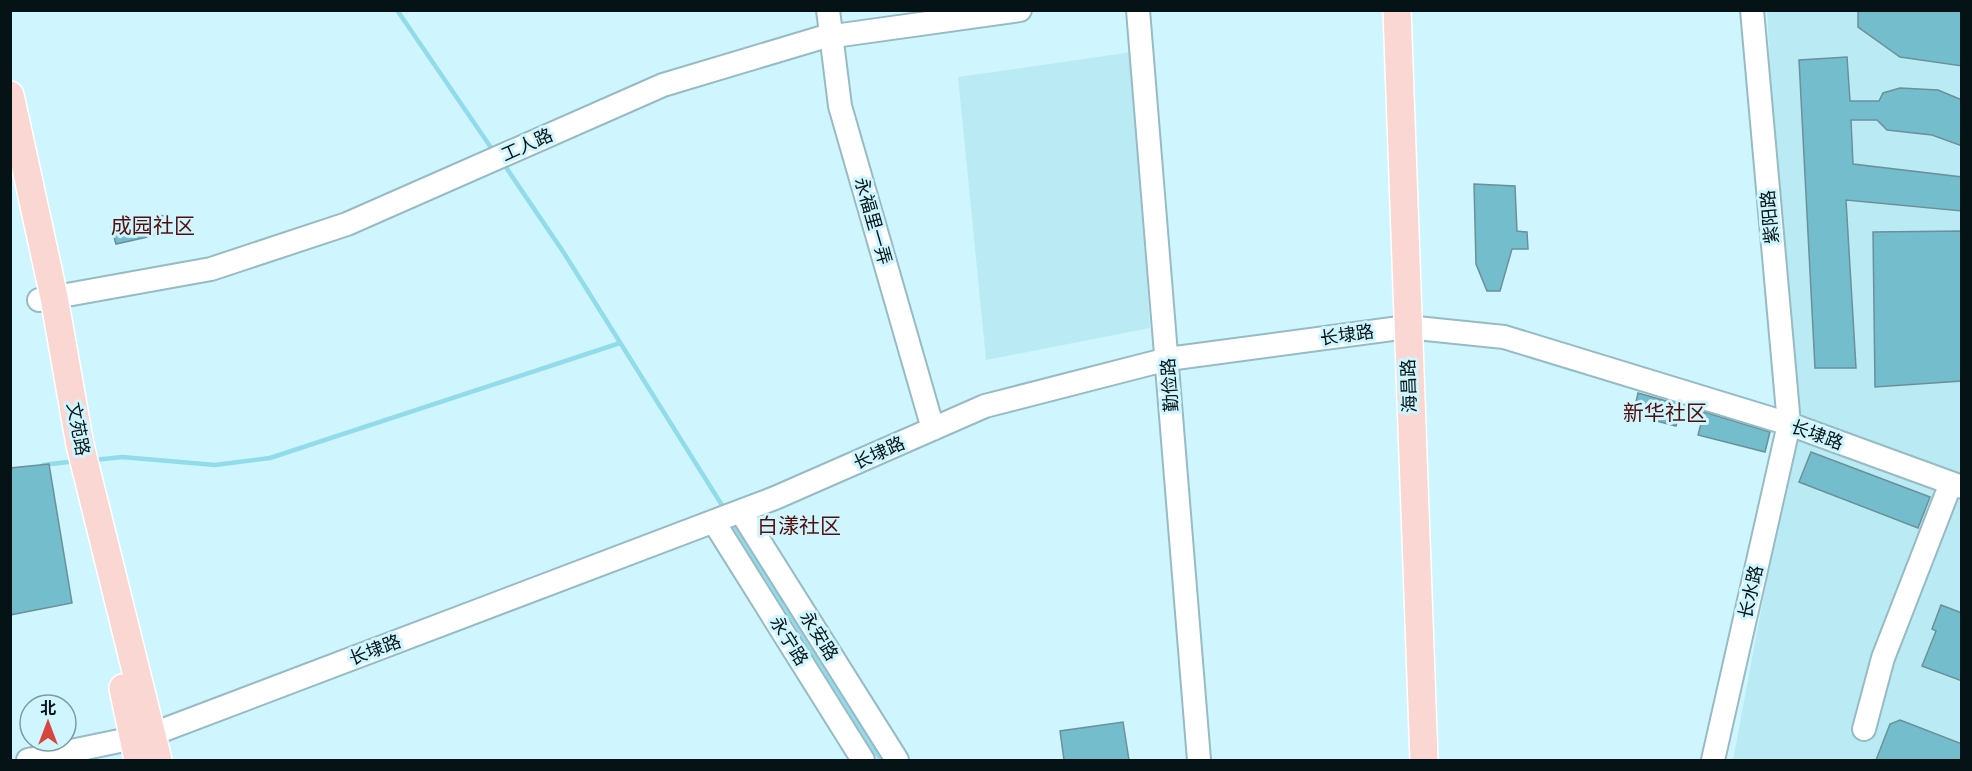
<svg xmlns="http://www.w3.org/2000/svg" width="1972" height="771" viewBox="0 0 1972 771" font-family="Figtree,'Noto Sans SC',sans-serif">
<rect width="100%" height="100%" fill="#cff6ff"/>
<path fill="#baebf4" d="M1767,11H1961V487L1789,424Z
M1132,52L1150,328L986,360L958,77Z
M1798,438L1961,501V760H1733L1774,541Z"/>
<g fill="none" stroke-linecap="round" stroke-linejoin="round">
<path stroke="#91dbeb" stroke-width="4.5" d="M397,10L494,152
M503,163L564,253L725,510
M94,460L122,457L215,465L270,458L620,343
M43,465L76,461
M732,522L881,760"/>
</g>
<path fill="#73bdcd" stroke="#6c9098" stroke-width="1.5" d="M1858,10H1962V66L1900,57L1858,27Z
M1847,57L1850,101H1879L1883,93L1900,88L1938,90L1962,100V146L1932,135L1887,130L1877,120H1851L1853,164L1962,177V211L1846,200L1856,368H1815L1799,60Z
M1474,184L1515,186L1517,231L1527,232L1528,249H1512L1500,291H1487L1476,264Z
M166,215L170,232L116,244L111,227Z
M1962,231V381L1875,387L1873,232Z
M1638,393L1681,405L1676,426L1633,415Z
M1704,412L1770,432L1765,452L1698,435Z
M1811,452L1930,497L1918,528L1799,482Z
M49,464L72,603L10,615V468Z
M1941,605L1962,613V681L1922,666L1936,631L1932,629Z
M1900,720L1962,744V760H1876L1890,724Z
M1123,722L1129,760H1064L1060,731Z"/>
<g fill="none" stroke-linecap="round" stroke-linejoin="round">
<defs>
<path id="minor" d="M828,10L840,106L933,429
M1138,10L1199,760
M39,300L211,269L347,224L663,85L820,38L1020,10
M741,512L897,760
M714,522L863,760
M1864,729L1883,658L1951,483
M28,760L153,734L775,498L985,406L1168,359L1407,327L1504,337L1789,424L1962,487
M1713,760L1789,424L1752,10"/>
<path id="major" d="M1397,10L1424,760
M10,95L54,297L80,445L158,760
M123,688L138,760"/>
</defs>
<use href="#minor" stroke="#96bbc4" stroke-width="26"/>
<use href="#major" stroke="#fff" stroke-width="30"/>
<use href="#minor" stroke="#fff" stroke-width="22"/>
<use href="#major" stroke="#fad7d2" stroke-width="27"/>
</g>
<g text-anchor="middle" stroke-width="6" stroke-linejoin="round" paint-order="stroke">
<g font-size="18" fill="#051316" stroke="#cff6ff">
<text transform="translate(527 145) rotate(-24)" y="6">工人路</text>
<text transform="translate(1770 217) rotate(-95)" y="6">紫阳路</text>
<text transform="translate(873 221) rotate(74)" y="6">永福里一弄</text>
<text transform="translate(1347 335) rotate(-8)" y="6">长埭路</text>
<text transform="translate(1170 385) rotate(-94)" y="6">勤俭路</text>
<text transform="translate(1409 386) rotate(-92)" y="6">海昌路</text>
<text transform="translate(78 429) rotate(79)" y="6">文苑路</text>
<text transform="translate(1817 435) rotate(20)" y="6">长埭路</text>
<text transform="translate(879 453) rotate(-24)" y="6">长埭路</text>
<text transform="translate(1751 592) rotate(-77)" y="6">长水路</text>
<text transform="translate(819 636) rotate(58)" y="6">永安路</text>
<text transform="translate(789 641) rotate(58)" y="6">永宁路</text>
<text transform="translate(375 650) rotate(-21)" y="6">长埭路</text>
</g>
<g font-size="21" fill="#530f0c" stroke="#cff6ff">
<text x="153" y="233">成园社区</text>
<text x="1665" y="420">新华社区</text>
<text x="799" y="533">白漾社区</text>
</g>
</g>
<rect width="1972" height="771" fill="none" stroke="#051316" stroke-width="24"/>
<g transform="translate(48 723)"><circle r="28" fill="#cff6ff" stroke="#7e9ba2" stroke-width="1.5"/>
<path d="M0-4.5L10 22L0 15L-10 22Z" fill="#d5473e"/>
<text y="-9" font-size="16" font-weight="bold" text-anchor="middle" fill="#051316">北</text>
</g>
</svg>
